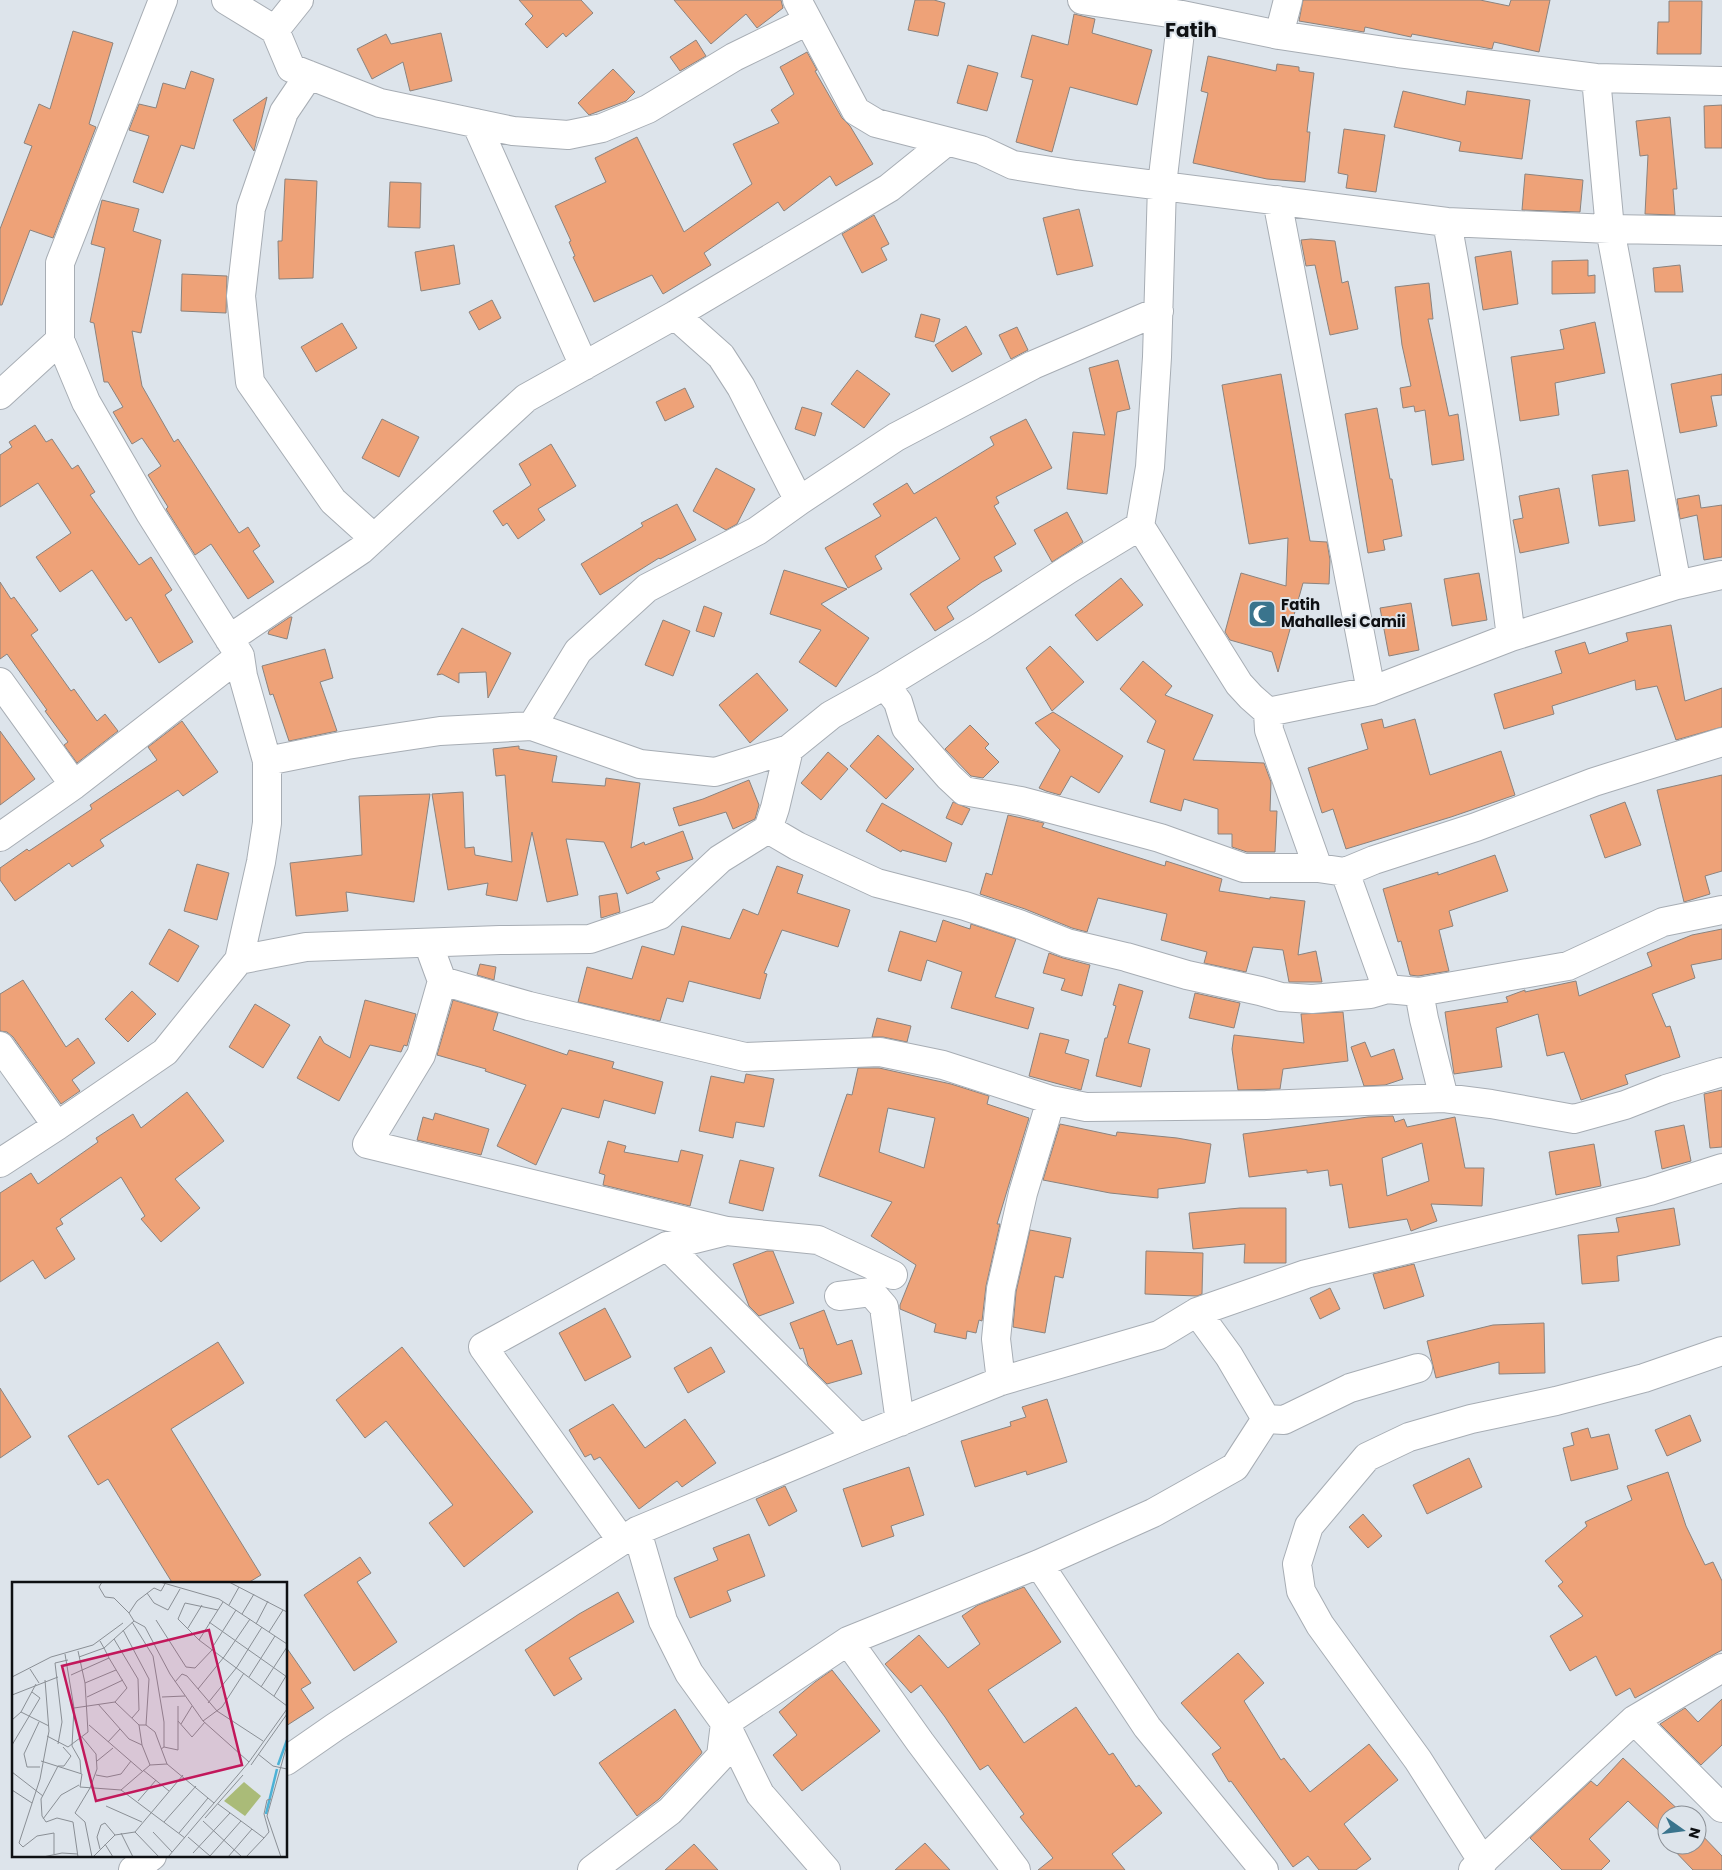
<svg xmlns="http://www.w3.org/2000/svg" width="1722" height="1870" viewBox="0 0 1722 1870" font-family="Poppins,sans-serif">
<rect width="100%" height="100%" fill="#dde4eb"/>
<path fill="#eea278" stroke="#8b837e" fill-rule="evenodd" d="M519,0H581L593,13L566,37L563,33L547,48L525,24L533,16Z
M674,0H781L783,8L757,28L746,14L711,44Z
M915,0H934L945,3L938,36L908,30Z
M1303,0H1480L1509,6L1511,0H1550L1539,52L1494,42L1492,49L1412,34L1411,37L1365,27L1364,32L1299,21Z
M1669,1H1702L1701,54H1657L1658,22H1669Z
M1074,14L1095,19L1092,33L1152,50L1137,105L1070,87L1052,152L1016,142L1033,80L1021,77L1032,35L1068,45Z
M73,31L113,43L89,124L96,127L53,238L30,230L2,305H0V229L32,146L24,143L39,104L50,109Z
M441,33L452,81L410,91L403,62L372,79L357,49L386,34L391,44Z
M696,40L706,56L680,71L670,57Z
M807,52L817,70L815,71L842,118L850,126L873,164L836,186L830,176L784,211L778,202L704,253L711,265L663,294L652,275L594,302L573,257L575,256L569,242L571,241L555,206L606,182L595,158L637,137L684,232L752,184L733,144L779,123L771,110L794,94L780,67Z
M1208,56L1276,71L1277,64L1299,67V71L1314,73L1307,132H1310L1305,182L1267,179L1193,163L1208,93L1201,91Z
M968,65L998,73L987,111L957,103Z
M613,69L635,92L626,101L589,115L578,103Z
M191,71L214,79L194,149L181,145L163,193L133,182L149,136L129,130L139,104L156,108L163,83L185,89Z
M1403,91L1465,105L1467,91L1530,100L1522,159L1459,151L1461,142L1394,127Z
M267,97L254,151L233,120Z
M1722,105V148H1705L1704,106Z
M1670,117L1677,189H1673L1675,215L1645,214L1648,155L1640,156L1636,121Z
M1344,129L1385,135L1376,192L1346,188L1348,175L1338,173Z
M1525,174L1583,180L1580,212L1522,210Z
M285,179L317,181L313,278L279,279L278,241H282Z
M390,182L421,183L420,228L388,227Z
M102,200L139,209L133,231L161,240L141,333L132,331L142,386L174,442L178,439L239,533L248,527L260,546L253,551L274,582L248,599L211,544L195,555L166,509L168,507L148,475L161,466L142,438L132,444L113,412L123,407L108,382H104L94,323L90,322L105,248L91,244Z
M1079,209L1093,266L1057,275L1043,218Z
M874,215L889,244L881,248L887,260L862,273L842,234Z
M1311,239L1335,241L1342,283L1348,281L1358,329L1330,335L1315,265L1306,266L1301,240Z
M454,245L460,284L421,291L415,252Z
M1511,251L1518,304L1483,310L1475,257Z
M1588,260V276L1595,275V293L1552,294V261Z
M1680,265L1683,292H1655L1653,268Z
M182,274L227,276L226,313L181,311Z
M1429,283L1433,319H1428L1449,416L1458,414L1464,460L1432,465L1425,410L1415,412L1414,406L1403,408L1400,388L1411,386L1402,345L1395,287Z
M492,300L501,318L479,330L469,312Z
M921,314L940,319L934,342L915,337Z
M1595,322L1605,373L1555,383L1559,415L1520,421L1511,357L1564,349L1560,330Z
M342,323L357,348L316,372L301,347Z
M966,326L982,354L952,372L935,345Z
M1017,327L1028,350L1011,359L999,335Z
M1118,360L1130,409L1117,412L1107,494L1067,489L1073,432L1105,435L1089,368Z
M857,370L890,394L864,428L831,404Z
M1281,374L1310,541L1327,542L1330,560L1329,584L1303,583L1278,672L1272,652L1230,640L1225,632L1241,573L1286,586L1288,538L1249,544L1222,385Z
M1722,374V395L1711,396L1717,426L1680,433L1671,384Z
M685,388L694,407L665,421L656,402Z
M802,407L822,413L815,436L795,429Z
M1377,408L1390,479H1392L1402,536L1383,540L1385,550L1368,553L1345,414Z
M382,419L419,437L399,477L362,458Z
M1026,419L1052,468L996,497L999,503L994,506L1016,544L994,557L1002,571L982,582L947,607L954,619L935,631L910,594L960,559L936,517L875,556L882,569L848,588L825,548L881,516L873,504L907,483L914,494L994,445L990,437Z
M35,425L46,442L52,439L72,469L78,465L95,492L90,495L139,565L151,557L172,590L165,595L193,642L159,663L131,617L126,621L92,570L60,592L36,557L71,533L38,483L0,507V455L12,447L9,442Z
M551,444L576,486L538,509L545,520L518,539L507,523L503,526L493,511L531,485L519,464Z
M716,468L755,489L737,524L726,530L693,511Z
M1628,470L1635,521L1599,526L1592,475Z
M1559,488L1569,543L1520,553L1513,520L1523,518L1519,496Z
M1699,495L1701,508L1722,505V557L1704,560L1697,515L1680,519L1677,499Z
M677,504L696,540L660,559L659,558L600,595L581,564L643,526L641,523Z
M1067,512L1083,542L1052,562L1034,530Z
M784,570L847,589L821,604L869,638L836,687L799,662L821,630L770,614Z
M1479,573L1487,620L1452,626L1444,579Z
M1121,578L1143,605L1097,641L1075,615Z
M0,582L11,599L14,597L38,630L31,635L71,691L74,689L97,721L105,714L118,731L77,763L64,745L68,742L45,711L47,710L7,654L0,659Z
M1411,603L1419,650L1389,656L1380,608Z
M704,606L722,613L714,637L696,631Z
M290,617H292L287,639L268,634L269,631Z
M663,620L690,631L673,676L645,665Z
M1671,625L1685,701L1722,688V727L1676,740L1657,686L1636,690L1635,680L1552,706L1554,714L1504,729L1494,694L1562,673L1555,651L1585,642L1589,654L1628,641L1626,633Z
M462,628L511,653L488,698L486,672L459,673V683L442,674L437,675Z
M1050,646L1084,682L1052,711L1026,668Z
M325,649L333,678L320,682L337,731L289,741L273,694L270,695L262,666Z
M1143,661L1172,686L1165,695L1213,715L1193,760L1264,763L1271,782L1270,811H1277L1275,852H1247L1232,847V834H1218V809L1184,799L1181,811L1150,802L1165,750L1147,742L1156,721L1120,689Z
M757,673L788,710L750,743L719,705Z
M1053,712L1123,756L1099,793L1071,776L1060,795L1046,791L1039,788L1060,750L1035,723Z
M1382,719L1384,728L1415,719L1430,775L1501,751L1515,795L1451,817L1346,849L1333,809L1322,813L1308,768L1368,749L1361,724Z
M182,721L218,772L183,796L178,790L100,840L104,846L72,867L69,863L15,901L0,880V868L27,849L29,851L92,809L90,805L157,760L148,747Z
M970,725L989,744L985,748L999,762L983,778L971,776L945,749Z
M0,731L35,779L0,805Z
M878,735L914,769L886,799L850,766Z
M519,746V749L557,756L552,782L605,786L606,778L640,783L631,848L644,842L645,845L683,831L693,859L656,872L660,879L627,894L604,842L566,839L578,895L547,902L532,832L517,901L486,895L488,883L448,890L432,794L463,792L465,848L474,847L475,855L512,862L505,775L496,776L493,749Z
M828,752L848,769L821,800L801,783Z
M1722,775V871L1705,876L1710,894L1684,902L1657,790Z
M749,780L759,805L755,819L733,829L726,812L679,826L673,808L703,799Z
M430,794L414,902L346,892L348,911L296,916L290,863L362,855L359,796Z
M953,802L970,809L962,825L946,818Z
M1625,802L1641,845L1605,858L1590,815Z
M882,803L952,843L946,862L902,850L901,852L866,831Z
M1008,815L1044,823L1042,827L1165,866L1166,861L1222,879L1219,891L1270,899V897L1305,901L1298,955L1316,951L1322,982H1289L1283,950L1253,947L1246,972L1204,963L1207,952L1161,940L1167,914L1098,898L1087,932L1072,928L1025,909L980,894L986,873L992,875Z
M1495,855L1508,891L1449,911L1453,926L1439,930L1449,971L1418,976L1410,975L1401,941L1398,942L1383,889L1438,872V875Z
M197,864L229,873L217,920L184,911Z
M777,866L803,875L797,893L850,910L838,947L782,930L764,973L767,974L760,999L689,981L683,1002L667,998L660,1021L578,1002L587,967L632,979L642,946L674,955L682,926L730,939L743,909L758,915Z
M617,893L620,912L601,918L599,896Z
M943,920L970,929L971,924L1016,939L995,997L1034,1008L1028,1029L951,1008L962,972L927,960L921,981L888,971L900,931L936,942Z
M169,929L199,946L178,982L149,964Z
M1722,929V959L1691,965L1695,978L1652,994L1666,1027L1670,1026L1680,1057L1625,1075L1628,1084L1581,1100L1564,1052L1547,1056L1538,1014L1496,1028L1502,1067L1454,1074L1445,1012L1508,1002L1506,997L1525,990V992L1576,981L1579,996L1652,966L1647,953L1692,935Z
M1049,953L1063,958L1090,965L1082,996L1061,990L1065,979L1043,973Z
M480,964L496,967L494,980L477,975Z
M23,980L66,1047L78,1038L95,1063L72,1080L80,1091L61,1104L13,1037L7,1032L0,1031V994Z
M1119,984L1143,991L1128,1043L1150,1049L1141,1087L1096,1076L1105,1038H1107L1116,1006L1113,1005Z
M132,991L156,1014L128,1042L105,1019Z
M1195,993L1240,1003L1234,1028L1189,1018Z
M365,1000L416,1014L407,1046L404,1045L401,1052L370,1045L339,1101L297,1078L320,1036L324,1043L350,1058Z
M453,1000L498,1013L493,1030L567,1055L569,1050L614,1062L612,1068L663,1082L655,1114L604,1100L599,1118L562,1108L536,1165L497,1146L526,1085L485,1071L486,1069L437,1055Z
M255,1004L290,1025L263,1068L229,1047Z
M1343,1012L1348,1061L1283,1069L1280,1089L1238,1090L1232,1049L1234,1035L1304,1043L1301,1014Z
M877,1018L911,1026L907,1042L883,1037H872Z
M1040,1033L1069,1040L1065,1053L1089,1060L1081,1090L1029,1076Z
M1365,1042L1371,1057L1394,1049L1403,1079L1385,1085L1364,1086L1351,1047Z
M858,1068H879L951,1084L989,1096L987,1104L1029,1118L997,1224H1000L986,1286L982,1321L979,1320L976,1333L967,1331L966,1339L934,1332L936,1324L900,1309V1305L916,1265L871,1236L892,1202L819,1176L847,1094L852,1095ZM888,1108L935,1118L924,1168L879,1152Z
M746,1074L774,1079L764,1127L736,1122L733,1138L699,1131L711,1076L744,1083Z
M1722,1090V1147L1710,1148L1704,1094Z
M187,1092L224,1141L175,1179L200,1208L161,1242L141,1219L145,1216L121,1177L60,1219L63,1224L56,1228L75,1259L45,1279L33,1260L0,1282V1193L31,1173L38,1184L98,1142L96,1138L133,1114L141,1128Z
M435,1113L489,1129L481,1155L417,1140L423,1117L433,1120Z
M1393,1116L1395,1122L1404,1119L1407,1127L1455,1117L1465,1168H1484L1482,1206L1431,1204L1437,1221L1411,1231L1407,1219L1349,1228L1342,1184L1330,1186L1328,1170L1307,1173V1170L1249,1177L1243,1134L1368,1117ZM1422,1143L1429,1181L1387,1196L1382,1158Z
M1060,1124L1116,1136L1117,1132L1177,1138L1211,1144L1205,1183L1158,1189V1198L1110,1193L1043,1180Z
M1684,1125L1691,1161L1662,1169L1655,1131Z
M608,1141L626,1146L624,1152L678,1162L681,1150L703,1155L690,1206L603,1185L605,1175L599,1173Z
M1594,1144L1601,1186L1556,1195L1549,1152Z
M740,1160L774,1168L763,1211L729,1203Z
M1240,1208H1286V1263H1244L1245,1244L1193,1249L1189,1213Z
M1674,1208L1680,1245L1617,1256L1619,1281L1582,1284L1578,1235L1619,1232L1616,1218Z
M1030,1230L1071,1238L1063,1278L1055,1276L1045,1333L1013,1327L1016,1292Z
M767,1251H773L794,1303L759,1316L749,1306L733,1264Z
M1146,1251L1203,1253L1202,1294L1197,1296L1145,1294Z
M1414,1264L1424,1296L1384,1309L1373,1274Z
M1330,1288L1340,1309L1320,1319L1310,1298Z
M605,1308L631,1357L585,1381L559,1333Z
M824,1310L837,1345L852,1340L862,1374L827,1384L808,1365L803,1348L800,1349L790,1323Z
M1544,1323L1545,1373L1499,1374V1362L1436,1378L1427,1341L1493,1325Z
M218,1342L244,1383L171,1429L261,1575L246,1584H173L108,1479L98,1485L68,1436Z
M402,1347L533,1512L464,1567L429,1523L453,1505L386,1421L365,1438L336,1400Z
M711,1347L725,1372L688,1393L674,1368Z
M0,1388L31,1437L0,1458Z
M1047,1399L1067,1462L1027,1475L1026,1471L975,1487L961,1441L1011,1426L1010,1422L1026,1417L1022,1407Z
M613,1404L645,1448L685,1419L716,1463L682,1487L677,1481L639,1509L600,1457L594,1460L591,1454L585,1457L569,1430Z
M1690,1415L1701,1441L1667,1456L1655,1430Z
M1588,1428L1591,1438L1609,1434L1618,1469L1571,1481L1563,1448L1574,1445L1571,1433Z
M1469,1458L1482,1487L1427,1514L1413,1485Z
M909,1467L924,1515L891,1526L894,1536L862,1547L843,1489Z
M1668,1472L1686,1526L1705,1565L1713,1562L1722,1581V1650L1635,1698L1630,1688L1616,1696L1596,1656L1570,1671L1550,1636L1583,1616L1558,1586L1563,1582L1545,1561L1587,1526L1585,1522L1632,1500L1627,1486Z
M785,1486L797,1511L769,1526L756,1499Z
M1363,1514L1382,1536L1368,1548L1349,1527Z
M749,1534L765,1576L727,1591L731,1601L690,1618L674,1578L718,1560L713,1548Z
M360,1557L371,1573L357,1582L397,1642L354,1671L304,1595Z
M1024,1587L1061,1642L988,1690L1024,1743L1076,1707L1109,1755L1113,1753L1136,1787L1139,1785L1162,1813L1112,1854L1125,1870H1038L1053,1858L1020,1817L1024,1814L988,1765L980,1770L945,1717L921,1685L911,1693L885,1664L919,1635L948,1668L980,1644L962,1616L978,1605Z
M618,1592L634,1622L569,1658L582,1679L554,1696L525,1650L579,1614Z
M286,1647L311,1683L301,1689L314,1708L286,1726Z
M1238,1653L1264,1683L1244,1701L1281,1760L1284,1758L1310,1792L1369,1744L1398,1780L1344,1824L1371,1859L1356,1870H1319L1308,1856L1293,1867L1231,1781L1229,1782L1212,1754L1221,1748L1181,1703Z
M832,1670L880,1731L802,1791L773,1755L797,1735L779,1712L815,1682Z
M1722,1699V1745L1701,1765L1660,1724L1685,1708L1698,1722Z
M675,1709L702,1752L701,1754L659,1799L637,1816L599,1763Z
M1623,1758L1684,1815H1667V1838L1628,1801L1589,1839L1610,1861L1601,1870H1562L1530,1838L1591,1781L1597,1786Z
M1697,1830L1722,1856V1870H1693L1669,1845H1697Z
M925,1843L950,1870H895Z
M694,1844L718,1870H665Z"/>
<g fill="none" stroke-linecap="round" stroke-linejoin="round">
<defs>
<path id="minor" d="M226,0L275,30L291,68L380,103L513,131L568,135L602,128L648,109L734,57L808,21
M797,0L856,111L876,123L981,150L1013,165L1076,175L1447,222L1610,229L1722,231
M1082,0L1182,15
M275,30L299,0
M1279,35L1288,0
M309,75L284,112L251,208L241,296L250,382L333,501L374,538
M1596,78L1610,229L1677,585L1722,575
M476,123L584,366
M1277,200L1371,691
M1447,222C1472,359 1494,498 1511,637
M675,315L721,356L741,387L799,501
M60,340L86,402L150,513L240,656L243,676L267,761
M0,395L60,340V263L163,0
M1140,526L1239,684L1251,697L1268,712L1371,691L1511,637L1677,585
M229,639L361,550L526,398L675,315L889,188L946,142
M0,682L74,785
M885,685L898,702L906,728L949,777L964,791L1021,801L1112,825L1160,838L1244,868H1318L1345,872L1374,860L1476,827L1594,782L1722,742
M1268,712L1269,730L1318,868
M789,749L715,772L640,764L532,726L578,651L647,588L757,531L799,501L896,437L1033,365L1159,311
M768,829L797,846L877,883L965,906L1019,924L1067,943L1126,957L1187,975L1260,991L1281,997L1312,999L1370,994L1387,989L1419,992L1568,966L1663,922L1722,910
M0,837L74,785L240,656
M1345,872L1387,989
M428,943L442,981L529,1006L745,1057L880,1052L943,1065L1051,1100L1086,1107L1266,1105L1444,1098L1491,1104L1574,1119L1625,1105L1666,1089L1722,1072
M239,960L261,862L267,823V761L347,745L440,731L532,726
M442,981L421,1055L367,1144L727,1231L818,1240L893,1275
M1419,992L1424,1019L1444,1098
M0,1046L57,1126
M0,1163L57,1126L165,1052L239,960L306,947L500,940L590,939L660,915L720,859L768,829L775,808L789,749L831,715L885,685L980,627L1069,569L1140,526L1150,467L1157,357L1162,185L1182,15L1279,35L1398,53L1596,78L1722,81
M667,1246L859,1438
M839,1296L871,1292L884,1307L900,1422
M1001,1381L996,1339L1001,1289L1023,1193L1051,1100
M1266,1419L1284,1420L1350,1388L1418,1368
M637,1531L663,1621L689,1673L725,1723L760,1794L826,1870
M622,1541L483,1347L667,1246L723,1232
M1039,1564L1147,1727L1264,1870
M848,1641L920,1742L1016,1870
M1634,1720L1722,1808
M286,1761L335,1727L637,1531L859,1438L1001,1381L1159,1335L1197,1312L1306,1274L1650,1191L1722,1168
M1483,1862L1418,1760L1320,1625L1301,1591L1297,1564L1309,1526L1367,1457L1409,1437L1471,1419L1556,1401L1644,1378L1722,1351
M133,1870L152,1856
M592,1870L670,1811L721,1756L725,1723L848,1641L1039,1564L1153,1513L1235,1467L1266,1419L1229,1356L1197,1312
M1473,1870L1634,1720L1722,1668"/>
</defs>
<use href="#minor" stroke="#a7adb4" stroke-width="30"/>
<use href="#minor" stroke="#fff" stroke-width="28"/>
</g>
<defs>
<symbol id="mosque-square" viewBox="-11 -11 22 22"><rect x="-9" y="-9" width="18" height="18" rx="4" fill="#3a748d" stroke="#dde4eb"/><path d="M3.5-4.9A6 6 0 1 0 3.5 4.9A5 5 0 1 1 3.5-4.9Z" fill="#fff"/></symbol>
</defs>
<g fill-rule="evenodd">
<use href="#mosque-square" x="1246" y="598" width="32" height="32"/>
</g>
<g text-anchor="middle" stroke-width="4" stroke-linejoin="round" paint-order="stroke">
<g font-size="15" font-weight="bold" fill="#0e1013" stroke="#dde4eb" text-anchor="start">
<text x="1281" y="610">Fatih<tspan x="1281" dy="17">Mahallesi Camii</tspan></text>
</g>
<g font-size="20" font-weight="bold" fill="#0e1013" stroke="#dde4eb">
<text x="1191" y="37">Fatih</text>
</g>
</g>
<g transform="translate(12 1582)">
<rect width="275" height="275" fill="#dde4eb"/>
<path d="M232,200L249,214L233,234L212,219Z" fill="#aabb78"/>
<path fill="none" stroke="#4cb2d6" stroke-width="2.5" d="M266,183L275,158M254,232L265,187"/>
<path fill="none" stroke="#8a8f95" stroke-width="1" d="M90,0L87,5L93,15L102,16L117,31M148,0L207,17L275,62M217,0L275,30M135,11L142,21L156,28L168,7M217,23L227,5M206,28L173,21L166,37L187,58L275,124M230,32L242,12M144,38L174,85L183,86L201,67M122,39L133,45L158,92L191,139L237,180M120,40L141,74L152,140V165L149,167M197,40L275,95M244,42L256,19M176,46L190,23M111,48L137,97L134,143M257,50L271,28M102,57L126,97L127,128L120,136M187,58L211,20M200,66L224,28M53,72L62,126L103,120L127,143H134L143,150L155,182L202,221M67,75L92,66L88,59M97,76L115,106L103,120M18,87L27,101M59,93L97,76L92,66L122,39L117,31L125,19L142,6L149,9L154,0M0,95L39,75L81,63L111,41M237,95L263,54M33,98L37,149L28,197L7,261L11,265L25,254L42,251V272M163,100L170,92L175,94L205,129L251,159M73,101L104,88M249,105L275,65M186,107L212,75L238,37M0,113L46,95M262,114L274,94M75,115L111,98M150,115L173,114M196,121L225,85L250,45M86,122L117,157L130,163L127,143M62,126L60,164L68,178L69,191M9,130L37,144M0,138L9,130L24,102M166,139L180,155L193,140M191,139L210,125L232,91M27,140L12,172L15,185H28M169,142L180,124M77,143L130,189M35,154L56,165L76,150L73,101L66,69M70,155L84,172L85,187L78,206L63,231L73,240L80,275M96,160L108,147M46,162L50,140L43,81L56,78M0,163L28,116L20,110M130,163L138,183L155,182M51,165L59,174L52,184H46L29,217L30,234L34,240L45,236L61,240L66,275M152,165L166,168V124M246,172L261,184L275,187M29,179L70,192L68,205L109,208L173,256M85,179L101,166M239,183L275,132M131,188L157,209M0,190L31,214M84,193L95,195L109,192L119,179M0,208L20,221M109,208L138,183M126,219L144,198M206,222L252,256L234,275M94,224L130,240M193,236L231,193M31,237L49,213L67,203M191,239L230,275M152,240L184,204M123,250L171,193M123,250L147,275M141,250L160,270M109,251L121,275M167,251L196,216M176,255L198,274M252,256L257,250L252,232L255,218L259,217M93,262L101,275M88,267L85,255L89,243L93,241L103,253M181,271L218,231M198,274L229,239M31,275L50,271L66,272M81,275L103,253L123,250M156,275L237,180L275,127M216,275L240,247M269,275L255,234L275,163"/>
<path fill="#c2185b" fill-opacity="0.15" stroke="#c2185b" stroke-width="2.5" d="M197,48L230,183L84,219L50,84Z"/>
<rect width="275" height="275" fill="none" stroke="#0e1013" stroke-width="2.5"/>
</g>
<g transform="translate(1682 1830) rotate(104)"><circle r="24" fill="#dde4eb" stroke="#8a8f95"/>
<path d="M0-4L9 19L0 12L-9 19Z" fill="#3a748d"/>
<text y="-8" font-size="14" font-weight="bold" text-anchor="middle" fill="#0e1013">N</text>
</g>
</svg>
